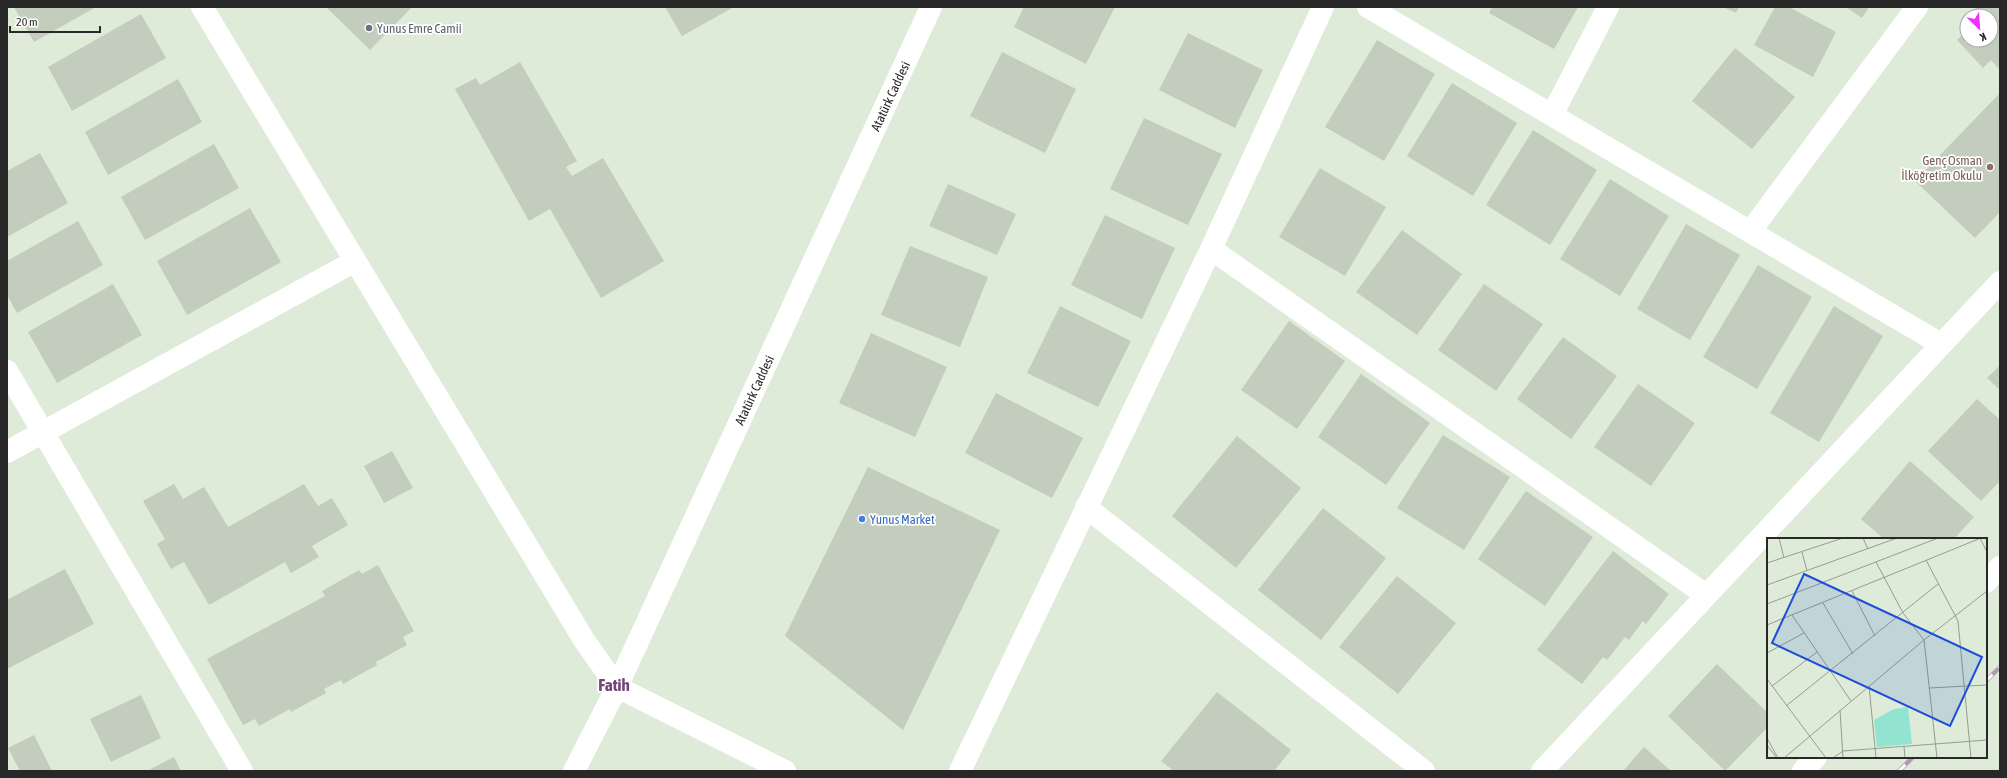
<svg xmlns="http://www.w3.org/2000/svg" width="2007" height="778" viewBox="0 0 2007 778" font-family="'Asap Condensed',sans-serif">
<rect width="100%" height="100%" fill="#deebd8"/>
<path fill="#c2cdbe" d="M14,7H96L34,42Z
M326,7H412L370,50Z
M665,7H734L682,36Z
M1024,7H1115L1086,64L1014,27Z
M1492,7H1578L1554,49L1489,13Z
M1723,7H1739L1736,13Z
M1775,7H1789L1836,32L1813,77L1754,45Z
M1846,7H1869L1862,18Z
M1977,7H2000V70L1991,60L1983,68L1957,40L1967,30V40H1991V16H1977L1973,11Z
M141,14L166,58L72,111L48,67Z
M1188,33L1263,70L1235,128L1159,90Z
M1377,40L1435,74L1384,161L1325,127Z
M1735,48L1795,97L1752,149L1692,101Z
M1002,52L1076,89L1045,153L970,116Z
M520,62L577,161L566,167L572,176L603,158L664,261L601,298L550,209L529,221L455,89L476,78L480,85Z
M178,79L202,122L108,175L85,132Z
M1452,83L1517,123L1473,196L1407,156Z
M1999,94L2000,212L1975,238L1915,181Z
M1144,118L1222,154L1188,225L1110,189Z
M1533,130L1597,170L1550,245L1486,205Z
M214,144L239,188L145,240L121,197Z
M40,153L68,203L7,237V171Z
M1320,168L1386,207L1345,276L1279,237Z
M1610,179L1669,216L1620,296L1560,259Z
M948,184L1016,214L997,255L929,226Z
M250,208L281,262L187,315L157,261Z
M1105,215L1175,248L1142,319L1071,285Z
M78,221L103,265L17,313L7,295V261Z
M1686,224L1740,255L1690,340L1637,309Z
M1402,230L1462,274L1417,335L1356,292Z
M910,246L988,277L960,347L881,315Z
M1758,265L1812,297L1757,389L1703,357Z
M113,284L142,335L57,383L28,332Z
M1484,284L1543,324L1496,391L1438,350Z
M1060,306L1131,341L1098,407L1027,373Z
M1834,306L1883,336L1819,442L1770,413Z
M1289,321L1345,361L1297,429L1241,390Z
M871,333L947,367L915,437L839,403Z
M1563,337L1617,376L1571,439L1517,399Z
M2000,365V390L1987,378Z
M1361,374L1430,423L1386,485L1318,437Z
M1638,384L1695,423L1651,486L1594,447Z
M996,393L1083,438L1052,498L965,453Z
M1977,399L2000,420V481L1981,501L1928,451Z
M1443,435L1510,477L1464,550L1397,508Z
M1237,436L1301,488L1236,568L1172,516Z
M392,451L413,488L384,503L364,466Z
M1910,461L1974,517L1954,539H1884L1861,519Z
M868,467L1000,530L903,730L785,636Z
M174,484L183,499L204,487L228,527L304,484L318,506L332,498L348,525L312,546L319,557L291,573L285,562L209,605L184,562L171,569L157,544L165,539L143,501Z
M1526,491L1593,537L1545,606L1478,559Z
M1323,508L1386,558L1321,640L1258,590Z
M1613,551L1669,594L1646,624L1643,621L1629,640L1625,637L1607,660L1603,657L1582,684L1537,650Z
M378,565L414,631L403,637L407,645L376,662L377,665L343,684L341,680L324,689L326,693L291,712L290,709L259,726L255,719L243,725L207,659L325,596L322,591L359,570L362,574Z
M65,569L94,624L7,669V600Z
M1397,576L1456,623L1398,694L1339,647Z
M1717,664L1768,713V727L1725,771L1668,716Z
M1217,692L1291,750L1274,771H1174L1161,761Z
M141,695L161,738L111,762L90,719Z
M34,735L52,771H20L8,748Z
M1644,747L1671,771H1623Z
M174,757L181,771H147Z"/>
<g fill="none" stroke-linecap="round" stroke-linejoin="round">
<path stroke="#fff" stroke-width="22" d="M202,7L584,640L617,687L785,771
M1368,7L1941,344
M1552,115L1608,7
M1750,232L1917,7
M1211,249L1706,595
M7,371L242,771
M7,452L355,261
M1086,507L1424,771
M1986,582L2000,567
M574,771L617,687L931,7
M960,771L1211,249L1323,7
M1542,771L2000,282
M1803,771L1816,757"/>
<defs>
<path id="rail" d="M1986,681L2000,667
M1899,771L1913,757"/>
</defs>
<use href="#rail" stroke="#b29bb3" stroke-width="4.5"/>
<use href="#rail" stroke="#fff" stroke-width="3" stroke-dasharray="9" stroke-linecap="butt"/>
</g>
<circle fill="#6b7280" stroke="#fff" stroke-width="1.5" cx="369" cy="28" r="4"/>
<circle fill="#8d6e63" stroke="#fff" stroke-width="1.5" cx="1990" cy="167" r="4"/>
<circle fill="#3f7fe0" stroke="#fff" stroke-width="1.5" cx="862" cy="519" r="4"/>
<g text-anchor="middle" stroke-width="3.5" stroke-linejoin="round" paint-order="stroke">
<g font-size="13" fill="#5b616d" stroke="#fff" text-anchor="start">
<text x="377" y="33">Yunus Emre Camii</text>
</g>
<g font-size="13" fill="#282828" stroke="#fff">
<text transform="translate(890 96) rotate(-65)" y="5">Atatürk Caddesi</text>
<text transform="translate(754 390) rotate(-65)" y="5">Atatürk Caddesi</text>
</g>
<g font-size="13" fill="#785e54" stroke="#fff" text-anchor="end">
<text x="1982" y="165">Genç Osman<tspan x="1982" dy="15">İlköğretim Okulu</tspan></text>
</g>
<g font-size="13" fill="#366cbe" stroke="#fff" text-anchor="start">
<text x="870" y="524">Yunus Market</text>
</g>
<g font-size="17" font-weight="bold" fill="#754779" stroke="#fff">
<text x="614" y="691">Fatih</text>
</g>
</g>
<g transform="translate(1767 538)">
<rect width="220" height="220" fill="#deebd8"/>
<path d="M141,169L145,206L110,209L107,182L127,171Z" fill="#92e4d0"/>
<path fill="none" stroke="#959d92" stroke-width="1" d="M12,0L17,20M96,0L101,11M213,0L220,14M35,14L40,33M159,22L191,83L204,220M109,24L136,75L157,102L170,220M0,25L76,0M0,47L130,0M85,53L108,98M56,65L86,116M0,66L171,0M25,77L84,163M0,87L214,0M0,115L37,95M0,141L59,220M5,148L50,114M102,148L109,220M162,150L220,147M19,168L171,46M73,172L76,220M0,200L11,220M0,207L9,219M137,208L138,220M17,220L157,102L220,53M66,220L76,213L220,202"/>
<path fill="#1d4ed8" fill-opacity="0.15" stroke="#1d4ed8" stroke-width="2" d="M37,36L215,119L183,188L5,105Z"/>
<rect width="220" height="220" fill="none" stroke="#282828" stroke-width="2"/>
</g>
<rect width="2007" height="778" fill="none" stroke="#282828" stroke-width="16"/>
<g transform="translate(1979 28) rotate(155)"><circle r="19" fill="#ffffff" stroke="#a9a9a9"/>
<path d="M0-3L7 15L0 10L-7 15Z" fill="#ed31ff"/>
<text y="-6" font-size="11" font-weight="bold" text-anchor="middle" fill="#282828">K</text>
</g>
<path d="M10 26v6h90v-6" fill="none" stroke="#282828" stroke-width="2"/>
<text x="16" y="26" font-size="12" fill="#282828" stroke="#ffffff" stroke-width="3" paint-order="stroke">20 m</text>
</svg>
